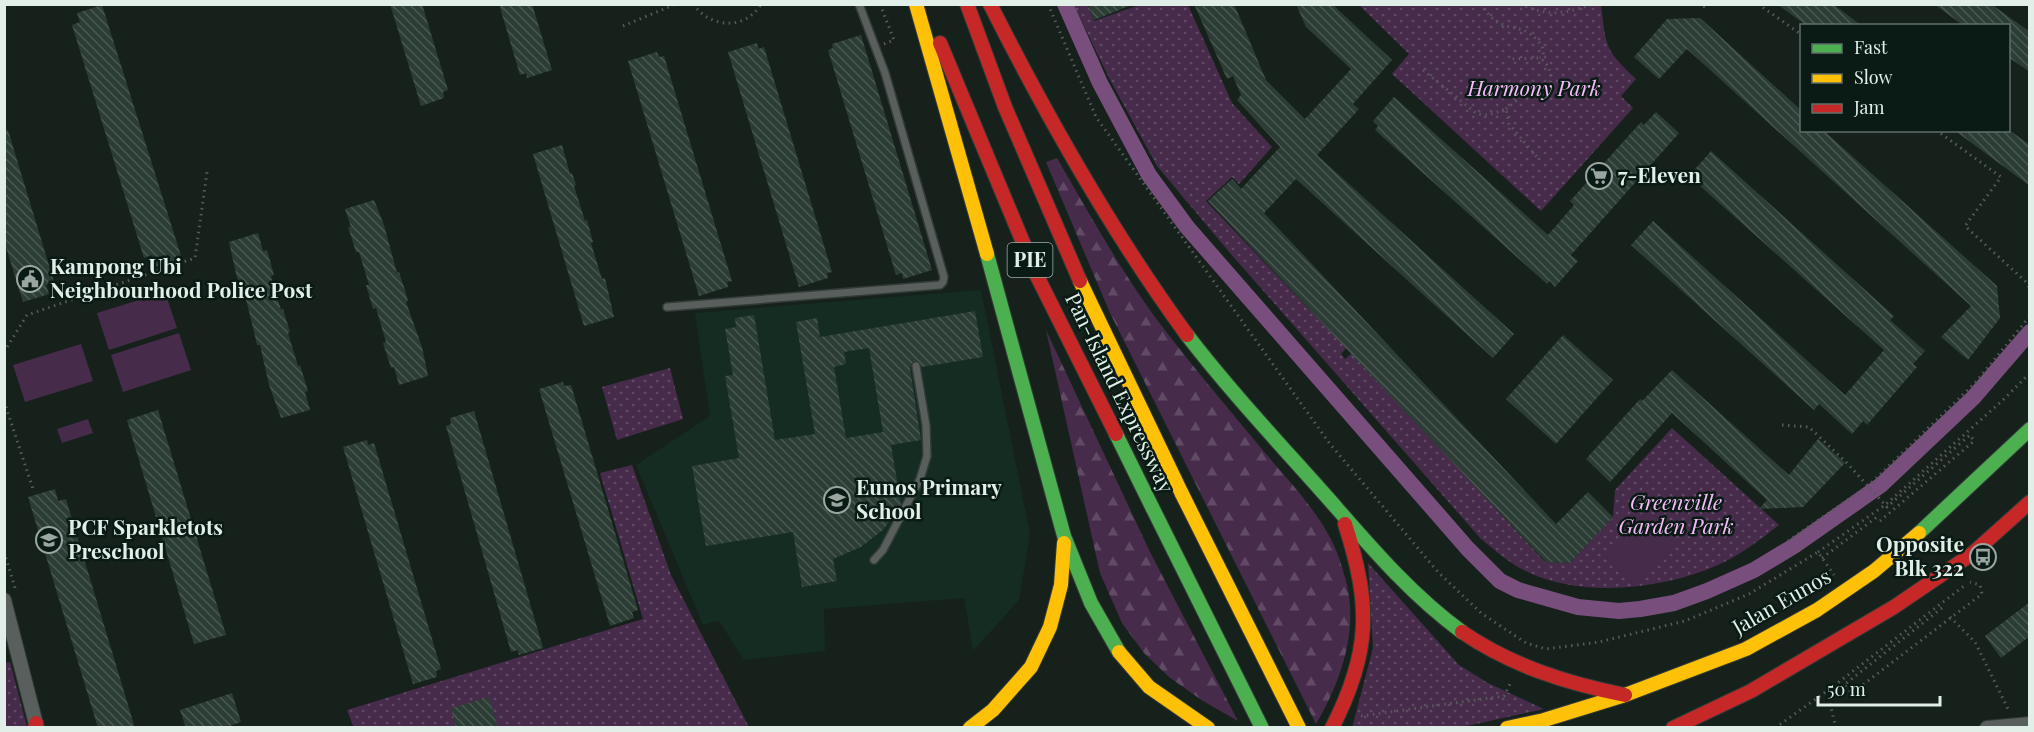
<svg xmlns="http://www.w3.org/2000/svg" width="2034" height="732" viewBox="0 0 2034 732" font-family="'Playfair Display',serif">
<defs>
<pattern id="green-dots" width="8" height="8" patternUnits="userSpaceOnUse" patternTransform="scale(1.5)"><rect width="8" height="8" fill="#472b4b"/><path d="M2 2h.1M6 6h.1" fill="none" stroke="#614a65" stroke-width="1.8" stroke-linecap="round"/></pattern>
<pattern id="forest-firs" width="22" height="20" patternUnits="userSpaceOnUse" patternTransform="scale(1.5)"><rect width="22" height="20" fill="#472b4b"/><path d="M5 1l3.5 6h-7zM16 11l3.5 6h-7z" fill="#614a65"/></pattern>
<pattern id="building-back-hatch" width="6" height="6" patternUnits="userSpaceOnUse" patternTransform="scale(1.5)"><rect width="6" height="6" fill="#2b3d35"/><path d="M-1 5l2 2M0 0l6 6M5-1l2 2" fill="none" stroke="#495952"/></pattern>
</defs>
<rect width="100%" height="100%" fill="#17211c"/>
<path fill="#142c22" d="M981,290L1030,534L1019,600L973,651L964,598L824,609L825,651L744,660L719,621L703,625L636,465L710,416L695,313Z"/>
<path fill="url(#green-dots)" d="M1074,5H1088L1094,21L1139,5H1188L1232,103L1272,147L1239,184L1232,177L1206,201L1346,348L1341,354L1345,359L1352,353L1545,562L1570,563L1613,517L1615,490L1672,428L1779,525C1760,540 1740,555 1718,565C1664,589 1584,598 1530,573C1511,565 1496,551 1481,539L1230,253L1157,166L1109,78Z
M1359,5H1601C1606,47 1605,50 1636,79L1621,96L1633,108L1541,211L1392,74L1409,54Z
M670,368L683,419L617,440L602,387Z
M632,465L671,575L749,727L354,728L347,710L643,619L600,473Z
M1368,563L1459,665L1488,683L1544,709L1462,727L1352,728L1373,648Z
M10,662L27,727L5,728V663Z"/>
<path fill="url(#forest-firs)" d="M1057,158C1087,210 1117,264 1152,313C1186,359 1224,403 1261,448C1283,475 1311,503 1328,534C1337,549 1343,569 1347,585C1358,633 1340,683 1316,724L1110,313L1046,162Z
M1046,330L1150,552L1238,721L1203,701L1169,677L1144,653L1122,623L1100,573Z"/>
<path fill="#472b4b" d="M165,292L177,328L109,350L97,313Z
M179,333L191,370L123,392L111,355Z
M81,344L93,381L25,402L13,365Z
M88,419L93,433L62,443L57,429Z
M1650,512L1679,540L1634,585L1606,557Z"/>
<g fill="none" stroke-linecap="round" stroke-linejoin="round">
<path stroke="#784e7c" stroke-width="16" d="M1065,4L1100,83L1149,175L1187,227L1468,549L1500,581L1518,590L1578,607L1619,611L1640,609L1674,603L1707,591L1754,570L1794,546L1881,485L1973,398L2030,332"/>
</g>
<path fill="url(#building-back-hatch)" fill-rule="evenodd" d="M390,4H422L448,90L443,92L444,98L421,106Z
M499,4H532L552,70L527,78L526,73L520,75Z
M1088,4H1132V5L1094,20Z
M1194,4H1234L1266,80L1305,119L1351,69L1306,27L1296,4H1332L1392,60L1353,104L1359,109L1317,155L1514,334L1493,358L1296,179L1264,213L1556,524L1588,492L1613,517L1570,563L1546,562L1208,201L1232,179L1241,189L1280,147L1237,100L1241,95L1233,76L1227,79Z
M1777,4H1833L1862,26H1807Z
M1934,4H1991L2030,32V72L2008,57V26H1964Z
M102,5L182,259L155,267L152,255L144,258L72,25L80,22L77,13Z
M1700,18L1802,111V130H1823L1997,286L2000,318L1968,360L1941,337L1971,306L1687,49L1659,79L1634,57L1667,19Z
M861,35L932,270L903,279L902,273L896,275L828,50L833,48L832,44Z
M757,43L758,49L764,47L832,272L827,273L828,278L799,287L728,52Z
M657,52L659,57L664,56L732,281L727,282L728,287L699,296L628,61Z
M1394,97L1548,235L1574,205L1570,201L1641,122L1644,125L1656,112L1679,133L1571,255L1578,261L1555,287L1550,281L1547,284L1375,130L1378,126L1373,121Z
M4,130H8L54,282L46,285L49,294L23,302L4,241Z
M1954,130H2009L2030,145V186Z
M562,145L570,174L572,173L576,185L574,186L585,221L587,220L593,242L591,243L602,279L605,278L614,317L584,326L533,154Z
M1711,151L1894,316L1890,320L1925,351L1913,364L1917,367L1867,425L1863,421L1852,434L1819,404L1814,410L1631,245L1653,221L1845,395L1884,350L1689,176Z
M374,200L384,225L397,273L399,272L405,290L408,301L406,302L422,347L428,376L399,385L394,367L391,368L383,343L386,342L376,308L373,309L366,285H369L359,252H356L348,227H351L345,209Z
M258,233L263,251L267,250L274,275L271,276L281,310L283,309L290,332L288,333L298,366L300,365L308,391L305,392L310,410L281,418L269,385L260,345H257L255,336L243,287L241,288L237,278L229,242Z
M975,311L983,357L922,367L917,361L911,364L910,369L921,440L891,445L901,504L884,529L861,547L833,559L837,581L802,587L793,532L706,546L692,466L739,458L725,376L733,375L725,329L736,327L735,318L754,315L775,440L815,434L796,322L817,318L820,337ZM869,348L883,432L846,438L834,367L846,364L844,352Z
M1563,335L1613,380L1556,444L1506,399Z
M1672,370L1789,475L1818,439L1845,463L1803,507L1759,509L1767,500L1672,413L1610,482L1586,459L1640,399L1642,401Z
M563,382L564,386L571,385L638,610L632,612L634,618L610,626L539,389Z
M158,410L226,635L194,644L127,420Z
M474,411L543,648L519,655L518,650L511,652L446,426L451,424L450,418Z
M367,440L368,445L374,443L441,669L436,671L437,677L413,684L343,447Z
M55,489L58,501L66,499L135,728H98L28,497Z
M2030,602V636L2001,658L1985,636Z
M232,693L241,722L224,728H186L180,710Z
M489,697L498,728H456L451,708Z"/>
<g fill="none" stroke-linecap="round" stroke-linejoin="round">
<defs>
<path id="lane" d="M667,307L940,285L943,282L944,277L885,73L859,4
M874,560L883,550L920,479L927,456L926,425L916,366"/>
<path id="street" d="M4,600L37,728
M1987,728L2030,724"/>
<path id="fast" d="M987,254L1064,536L1091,603L1119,652
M1187,335C1231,392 1279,443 1327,497C1369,545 1410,594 1462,632
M1116,434L1153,509
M1919,533L2030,429"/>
<path id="slow" d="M916,4L987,254
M1080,281L1182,494
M1119,652L1149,687L1208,728
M970,728L993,710L1031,667L1050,627L1061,585L1064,543
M1507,728L1544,720L1625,695L1746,649L1817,610L1874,571L1919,533"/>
<path id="jam" d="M967,4L1005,107L1080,281
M990,4C1048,119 1111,231 1187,335
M940,43L1037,276L1116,434
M1462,632C1512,666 1566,683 1625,695
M35,728L36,723
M1332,728C1371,652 1371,605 1345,524
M1673,728L1751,691L1894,607L1972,554L2030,502"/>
</defs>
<use href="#lane" stroke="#333b37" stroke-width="10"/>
<use href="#street" stroke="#333b37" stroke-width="16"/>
<use href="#fast" stroke="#333b37" stroke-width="16"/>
<use href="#slow" stroke="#333b37" stroke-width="16"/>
<use href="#jam" stroke="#333b37" stroke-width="16"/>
<path stroke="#565c59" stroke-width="3" stroke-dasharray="1.5 4.5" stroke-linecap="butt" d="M693,4C710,28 745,31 761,4
M880,4L894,40L884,44
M1048,4L1096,117L1330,444L1438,572L1481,613L1526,643L1546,649L1599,642L1685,621L1749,594L1818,552L1834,575
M1480,4C1485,10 1491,18 1497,22C1511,30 1523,25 1536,39C1541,44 1544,48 1543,56L1540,58
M1520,4C1551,17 1562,14 1593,4
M1698,4L1707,8
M1758,4L1802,35
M623,26L676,4
M1423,70L1477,114L1488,115L1506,109L1509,124L1537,157
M1506,109L1526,93L1549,87C1553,74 1550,66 1540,58L1509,59
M1936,130L2001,177L1965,226L2025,281L2030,288
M4,352L27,315L195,258L207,172
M4,401L33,489
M1782,425L1809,427L1847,463L1887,507L1970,435L1974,441L1880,521
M1788,541L1868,486L1975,383L2030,316
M4,552L16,591
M1818,552L1885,505L2003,400L2030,373
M1822,558L1877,517
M1942,608L1844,685L1852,693L1982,594L1980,585L1970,582
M1950,617L1975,642L2009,711
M1827,692L1836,728
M1361,716L1504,696L1510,684
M1775,728L1827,691L1964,586"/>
<use href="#lane" stroke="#585f5c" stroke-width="7"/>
<use href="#street" stroke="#585f5c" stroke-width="14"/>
<use href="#fast" stroke="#4caf50" stroke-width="14"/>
<use href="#slow" stroke="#ffc107" stroke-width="14"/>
<use href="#jam" stroke="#c62828" stroke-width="14"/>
<defs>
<path id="fast-bridge" d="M1153,509L1262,728"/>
<path id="slow-bridge" d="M1182,494L1299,728"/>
</defs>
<use href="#fast-bridge" stroke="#333b37" stroke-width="16" stroke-linecap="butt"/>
<use href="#slow-bridge" stroke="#333b37" stroke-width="16" stroke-linecap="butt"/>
<use href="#fast-bridge" stroke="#4caf50" stroke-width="14"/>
<use href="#slow-bridge" stroke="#ffc107" stroke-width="14"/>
</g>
<defs>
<symbol id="supermarket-ring" viewBox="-11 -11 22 22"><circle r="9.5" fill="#091b14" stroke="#9ba6a1" stroke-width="1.5"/><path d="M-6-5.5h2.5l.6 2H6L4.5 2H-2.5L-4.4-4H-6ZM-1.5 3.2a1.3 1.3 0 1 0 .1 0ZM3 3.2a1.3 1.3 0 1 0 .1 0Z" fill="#9ba6a1"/></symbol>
<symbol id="civic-ring" viewBox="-11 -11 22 22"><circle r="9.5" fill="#091b14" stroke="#9ba6a1" stroke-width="1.5"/><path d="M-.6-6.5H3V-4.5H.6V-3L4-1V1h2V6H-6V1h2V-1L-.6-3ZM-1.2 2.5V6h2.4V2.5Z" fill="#9ba6a1"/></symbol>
<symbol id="school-ring" viewBox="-11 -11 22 22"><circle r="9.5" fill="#091b14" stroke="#9ba6a1" stroke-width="1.5"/><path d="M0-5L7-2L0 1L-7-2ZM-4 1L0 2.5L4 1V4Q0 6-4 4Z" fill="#9ba6a1"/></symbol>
<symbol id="bus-ring" viewBox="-11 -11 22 22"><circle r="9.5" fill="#091b14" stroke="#9ba6a1" stroke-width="1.5"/><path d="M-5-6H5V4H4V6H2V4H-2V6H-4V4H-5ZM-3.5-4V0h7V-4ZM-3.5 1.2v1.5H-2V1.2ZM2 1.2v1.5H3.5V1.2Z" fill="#9ba6a1"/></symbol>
</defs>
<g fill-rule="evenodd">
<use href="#supermarket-ring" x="1584" y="161" width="30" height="30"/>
<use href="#civic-ring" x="15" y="264" width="30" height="30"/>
<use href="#school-ring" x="822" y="485" width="30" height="30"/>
<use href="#school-ring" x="34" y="525" width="30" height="30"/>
<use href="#bus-ring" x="1968" y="542" width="30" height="30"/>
</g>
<g text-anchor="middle" stroke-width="5" stroke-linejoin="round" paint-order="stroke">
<rect fill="#091b14" stroke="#a1afa8" stroke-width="1.5" x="1007.5" y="243" width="45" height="34" rx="4.5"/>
<g font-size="20" font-weight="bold" fill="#e2eee8">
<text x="1030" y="267">PIE</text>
</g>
<g font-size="21" font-style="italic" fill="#f7bdfb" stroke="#091b14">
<text x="1534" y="96">Harmony Park</text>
<text x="1676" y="510">Greenville<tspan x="1676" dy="24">Garden Park</tspan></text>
</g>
<g font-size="21" font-weight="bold" fill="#e2eee8" stroke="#091b14" text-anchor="start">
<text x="1618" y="183">7-Eleven</text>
<text x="50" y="274">Kampong Ubi<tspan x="50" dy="24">Neighbourhood Police Post</tspan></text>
<text x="856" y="495">Eunos Primary<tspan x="856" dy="24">School</tspan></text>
<text x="68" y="535">PCF Sparkletots<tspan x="68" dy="24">Preschool</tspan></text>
<text x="1964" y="552" text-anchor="end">Opposite<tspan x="1964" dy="24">Blk 322</tspan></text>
</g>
<g font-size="21" fill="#e2eee8" stroke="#091b14">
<text transform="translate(1119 393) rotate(64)" y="7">Pan-Island Expressway</text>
<text transform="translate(1782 602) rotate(-30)" y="7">Jalan Eunos</text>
</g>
</g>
<rect width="2034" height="732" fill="none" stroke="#e2eee8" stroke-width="12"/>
<rect x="1800" y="24" width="210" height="108" fill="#091b14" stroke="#606f69" stroke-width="1.5"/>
<rect x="1812" y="44" width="30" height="9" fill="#4caf50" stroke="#606f69" stroke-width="1.5"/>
<text x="1854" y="54" font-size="18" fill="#e2eee8">Fast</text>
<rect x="1812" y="74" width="30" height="9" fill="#ffc107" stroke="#606f69" stroke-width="1.5"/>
<text x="1854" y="84" font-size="18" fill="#e2eee8">Slow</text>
<rect x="1812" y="104" width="30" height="9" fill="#c62828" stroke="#606f69" stroke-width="1.5"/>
<text x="1854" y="114" font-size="18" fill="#e2eee8">Jam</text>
<path d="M1818 696v9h122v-9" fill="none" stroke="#e2eee8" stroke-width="3"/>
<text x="1827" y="696" font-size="18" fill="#e2eee8" stroke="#091b14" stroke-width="4.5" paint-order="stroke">50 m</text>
</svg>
